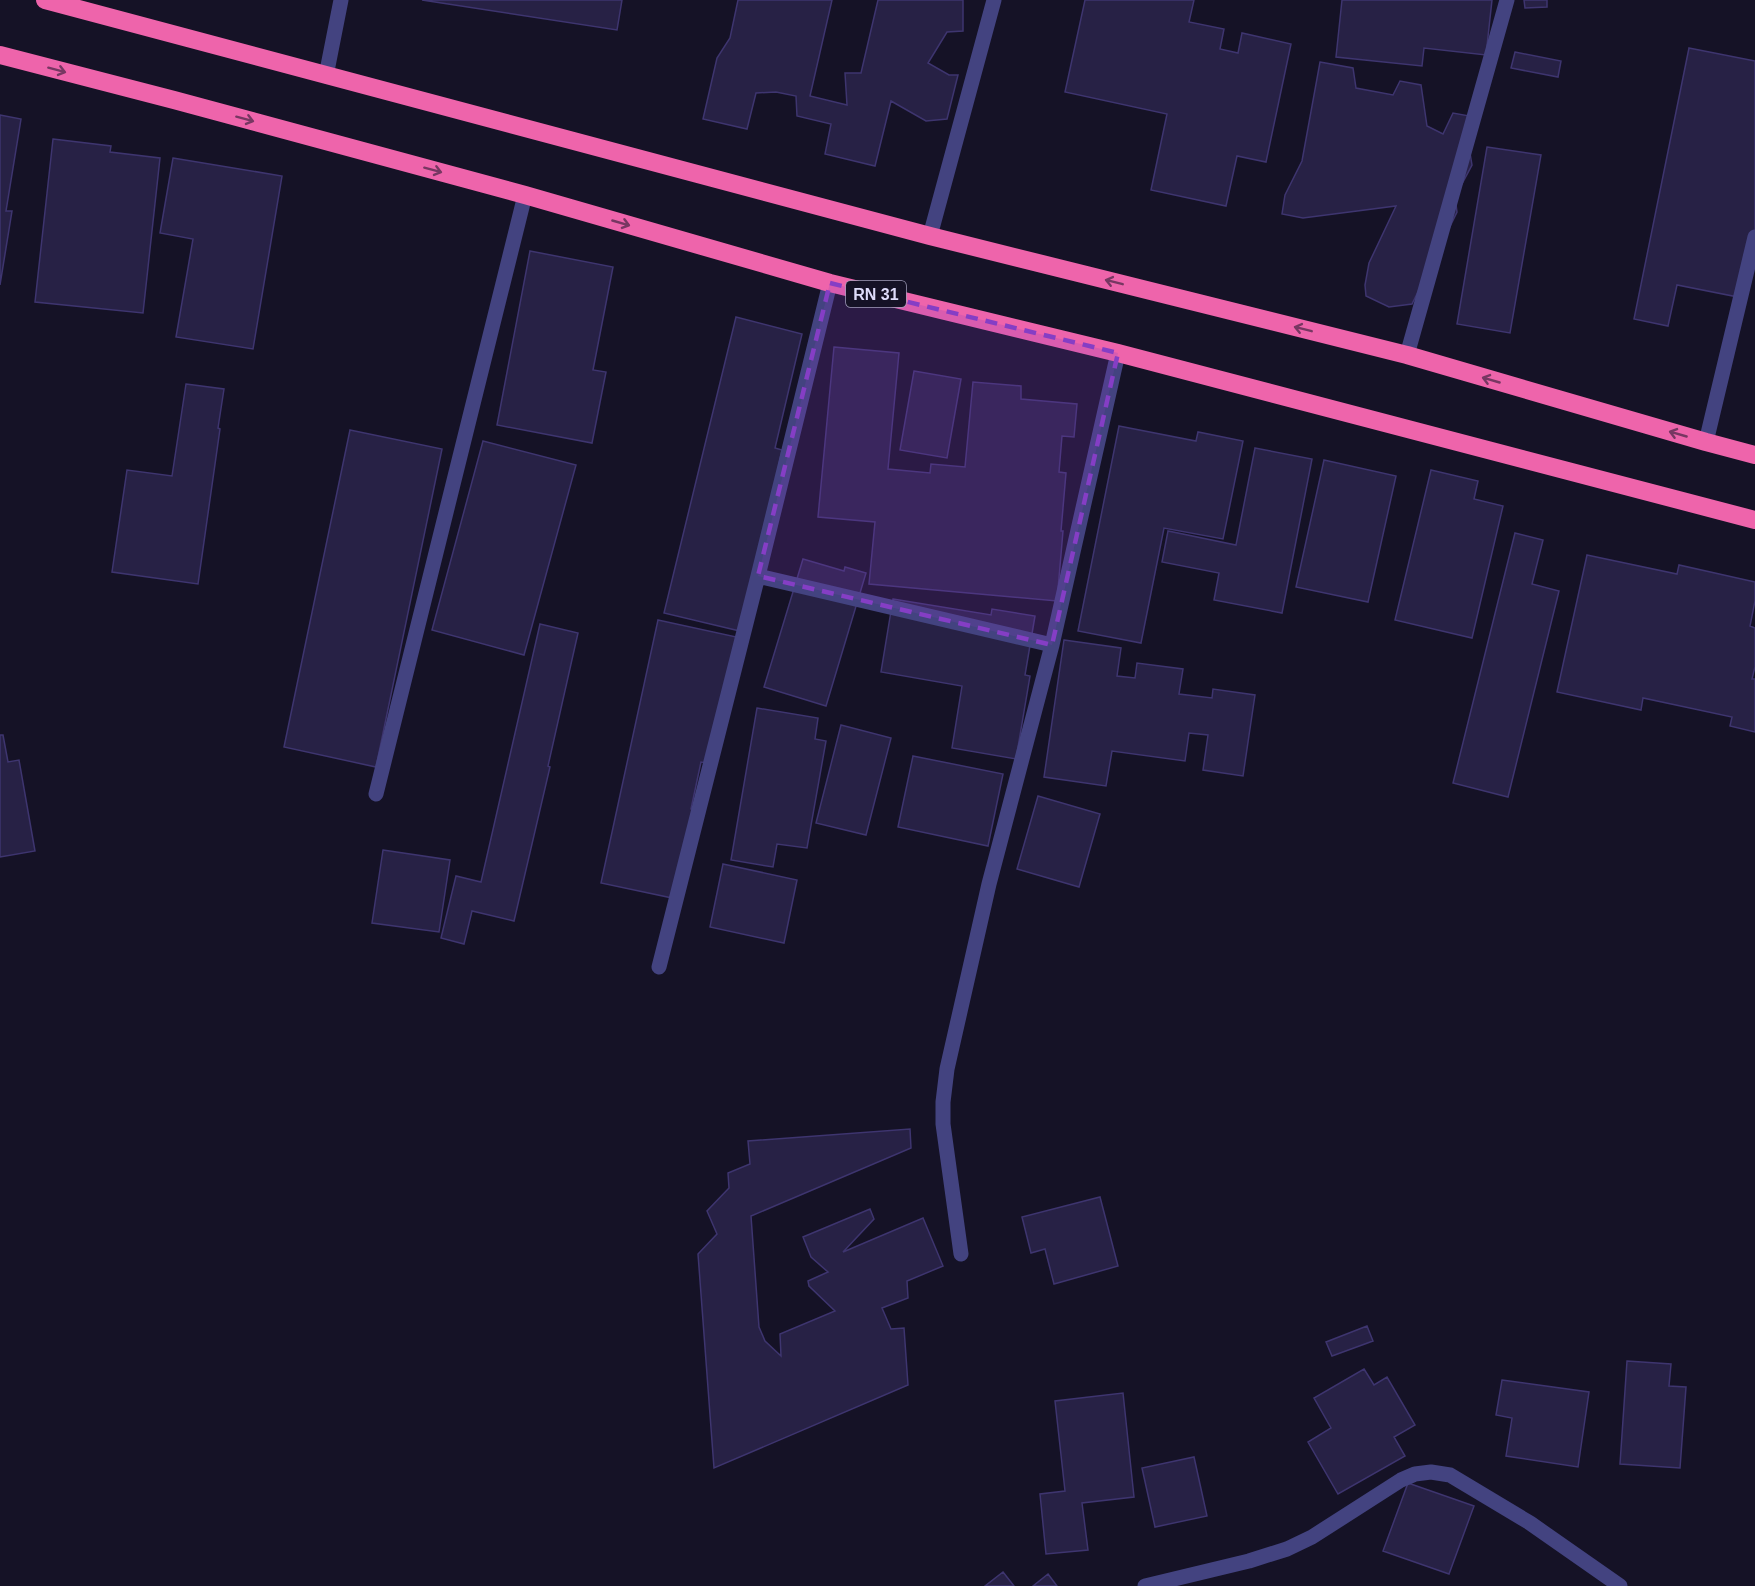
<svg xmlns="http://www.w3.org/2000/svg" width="1755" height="1586" viewBox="0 0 1755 1586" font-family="Arial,sans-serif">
<rect width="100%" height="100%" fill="#151226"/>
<path fill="#272145" stroke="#3e356f" stroke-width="1.5" d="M422,0H622L617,30Z
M738,0H832L810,96L847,105L845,73H861L878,0H963V31L947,32L928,63L949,75H958L947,119L926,121L891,101L875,166L825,154L831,124L797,116L796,96L776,92L756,93L747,129L703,119L717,58L730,38Z
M1085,0H1194L1189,22L1224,29L1220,49L1238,53L1242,33L1291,44L1266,162L1237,156L1226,206L1151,190L1167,114L1065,92Z
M1342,0H1492L1486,55L1424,48L1422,66L1336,57Z
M1524,0H1547V7L1525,8Z
M1689,48L1755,61V237L1743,298L1677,285L1668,326L1634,319Z
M1515,52L1561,61L1558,77L1511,68Z
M1320,62L1353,68L1356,88L1393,95L1400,81L1421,85L1427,126L1443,134L1453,113L1475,117L1469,147L1472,165L1455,197L1457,212L1412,304L1389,307L1366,296L1365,285L1369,263L1396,206L1303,218L1282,214L1285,195L1302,161Z
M0,115L21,119L6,211H12L0,285Z
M53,139L111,146L110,152L160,158L143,313L35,302Z
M1487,147L1541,155L1510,333L1457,324Z
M173,158L282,176L253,349L176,337L193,239L160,233Z
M530,251L613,267L593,370L606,372L592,443L497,425Z
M736,317L802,334L775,448L782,450L744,632L664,613Z
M834,347L899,353L888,469L930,473L931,464L965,467L973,382L1021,386V399L1077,404L1074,437L1062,436L1059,472L1066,473L1061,531H1063L1057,601L869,584L875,522L818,517Z
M914,371L961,379L947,458L900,450Z
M186,384L224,389L218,428L220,429L198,584L112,572L127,470L172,476Z
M1119,426L1196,441L1198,432L1243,441L1223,539L1164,528L1141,643L1078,631Z
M350,430L442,449L376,767L284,747Z
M483,441L576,465L524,655L432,630Z
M1255,448L1312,459L1282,613L1214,600L1219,573L1162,562L1168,531L1236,545Z
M1324,460L1396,476L1368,602L1296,587Z
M1431,470L1478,481L1474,499L1503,506L1472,638L1395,620Z
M1515,533L1543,540L1532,584L1559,591L1508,797L1453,783Z
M1587,555L1677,574L1679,565L1755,582V601L1750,626L1755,628V667L1752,679H1755V732L1730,726L1732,717L1643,698L1641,710L1557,692Z
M803,559L844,571L845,567L866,573L826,706L764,687Z
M893,599L991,615L992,609L1035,616L1025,675L1030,676L1016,759L952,748L962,686L881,672Z
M658,620L741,638L713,764L701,762L691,809L697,810L677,899L601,883Z
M540,624L578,633L548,766L550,767L514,921L472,911L464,944L441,938L456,876L481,882Z
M1064,640L1121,648L1117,676L1135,678L1137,663L1183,669L1179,694L1212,698L1213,689L1255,695L1243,776L1203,770L1208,735L1189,733L1185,761L1112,751L1106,786L1044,777Z
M757,708L818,718L815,739L826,741L807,848L777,844L773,867L731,860Z
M841,725L891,738L866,835L816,823Z
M0,735H3L8,762L19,760L35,851L0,857Z
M913,756L1003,774L988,846L898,827Z
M1038,796L1100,814L1079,887L1017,869Z
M383,850L450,860L439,932L372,923Z
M723,864L797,880L784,943L710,927Z
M910,1129L911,1148L751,1216L759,1327L765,1341L781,1356L780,1334L835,1311L809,1286L808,1281L828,1272L811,1257L803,1237L870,1209L874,1219L843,1252L923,1218L943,1266L907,1281L908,1298L882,1308L891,1329L904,1328L908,1385L714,1468L698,1254L717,1234L707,1211L729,1188L728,1173L750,1164L748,1141Z
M1100,1197L1118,1266L1054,1284L1045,1249L1031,1253L1022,1217Z
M1367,1326L1373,1341L1332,1356L1326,1342Z
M1627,1361L1671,1364L1669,1386L1686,1387L1680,1468L1620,1464Z
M1364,1369L1374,1385L1387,1377L1415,1425L1394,1437L1405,1456L1338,1494L1308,1442L1331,1428L1314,1398Z
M1502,1380L1589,1392L1578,1467L1506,1456L1512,1418L1496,1415Z
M1123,1393L1134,1497L1082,1503L1088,1550L1046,1554L1040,1494L1065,1491L1055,1401Z
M1194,1457L1207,1516L1155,1527L1142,1468Z
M1408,1483L1474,1506L1449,1574L1383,1551Z
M1003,1572L1014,1586H985Z
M1048,1574L1057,1586H1033Z"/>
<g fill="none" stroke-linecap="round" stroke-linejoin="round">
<path stroke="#434380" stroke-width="15" d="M326,76L341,0
M930,236L994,0
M1407,355L1507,0
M1706,442L1755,237
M758,576L1052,645
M376,794L525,195
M659,967L758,576L830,283
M961,1254L943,1124V1102L947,1069L989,884L1052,645L1118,353
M1145,1586L1249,1561L1287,1549L1312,1537L1401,1480L1415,1474L1431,1472L1450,1475L1530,1523L1620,1586"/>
<path stroke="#ee64ab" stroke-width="18" d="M45,0L930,236L1407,355L1706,442L1755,455
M0,55L174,100L525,195L830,283L1118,353L1755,520"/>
</g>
<defs><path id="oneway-shaft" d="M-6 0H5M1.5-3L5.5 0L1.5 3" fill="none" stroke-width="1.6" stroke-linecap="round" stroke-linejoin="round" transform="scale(1.5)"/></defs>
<g stroke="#773762">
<use href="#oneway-shaft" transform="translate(57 70) rotate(15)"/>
<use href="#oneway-shaft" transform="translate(245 119) rotate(15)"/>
<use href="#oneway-shaft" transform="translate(433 170) rotate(15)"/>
<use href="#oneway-shaft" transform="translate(621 223) rotate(16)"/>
<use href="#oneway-shaft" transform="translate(1114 282) rotate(-166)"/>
<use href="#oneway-shaft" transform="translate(1303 329) rotate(-166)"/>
<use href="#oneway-shaft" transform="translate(1491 380) rotate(-164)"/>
<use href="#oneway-shaft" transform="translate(1678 434) rotate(-164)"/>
</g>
<path fill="#853ec5" fill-opacity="0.2" stroke="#853ec5" stroke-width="4.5" stroke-dasharray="12 8" stroke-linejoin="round" d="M830,283L1118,353L1052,645L758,576Z"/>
<g text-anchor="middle" stroke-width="4.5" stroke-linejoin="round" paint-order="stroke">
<rect fill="#151226" stroke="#a29fbb" stroke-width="1.5" x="846" y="281" width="60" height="26" rx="4.5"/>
<g font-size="16" font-weight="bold" fill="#dedcfb">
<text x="876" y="300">RN 31</text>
</g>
</g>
</svg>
